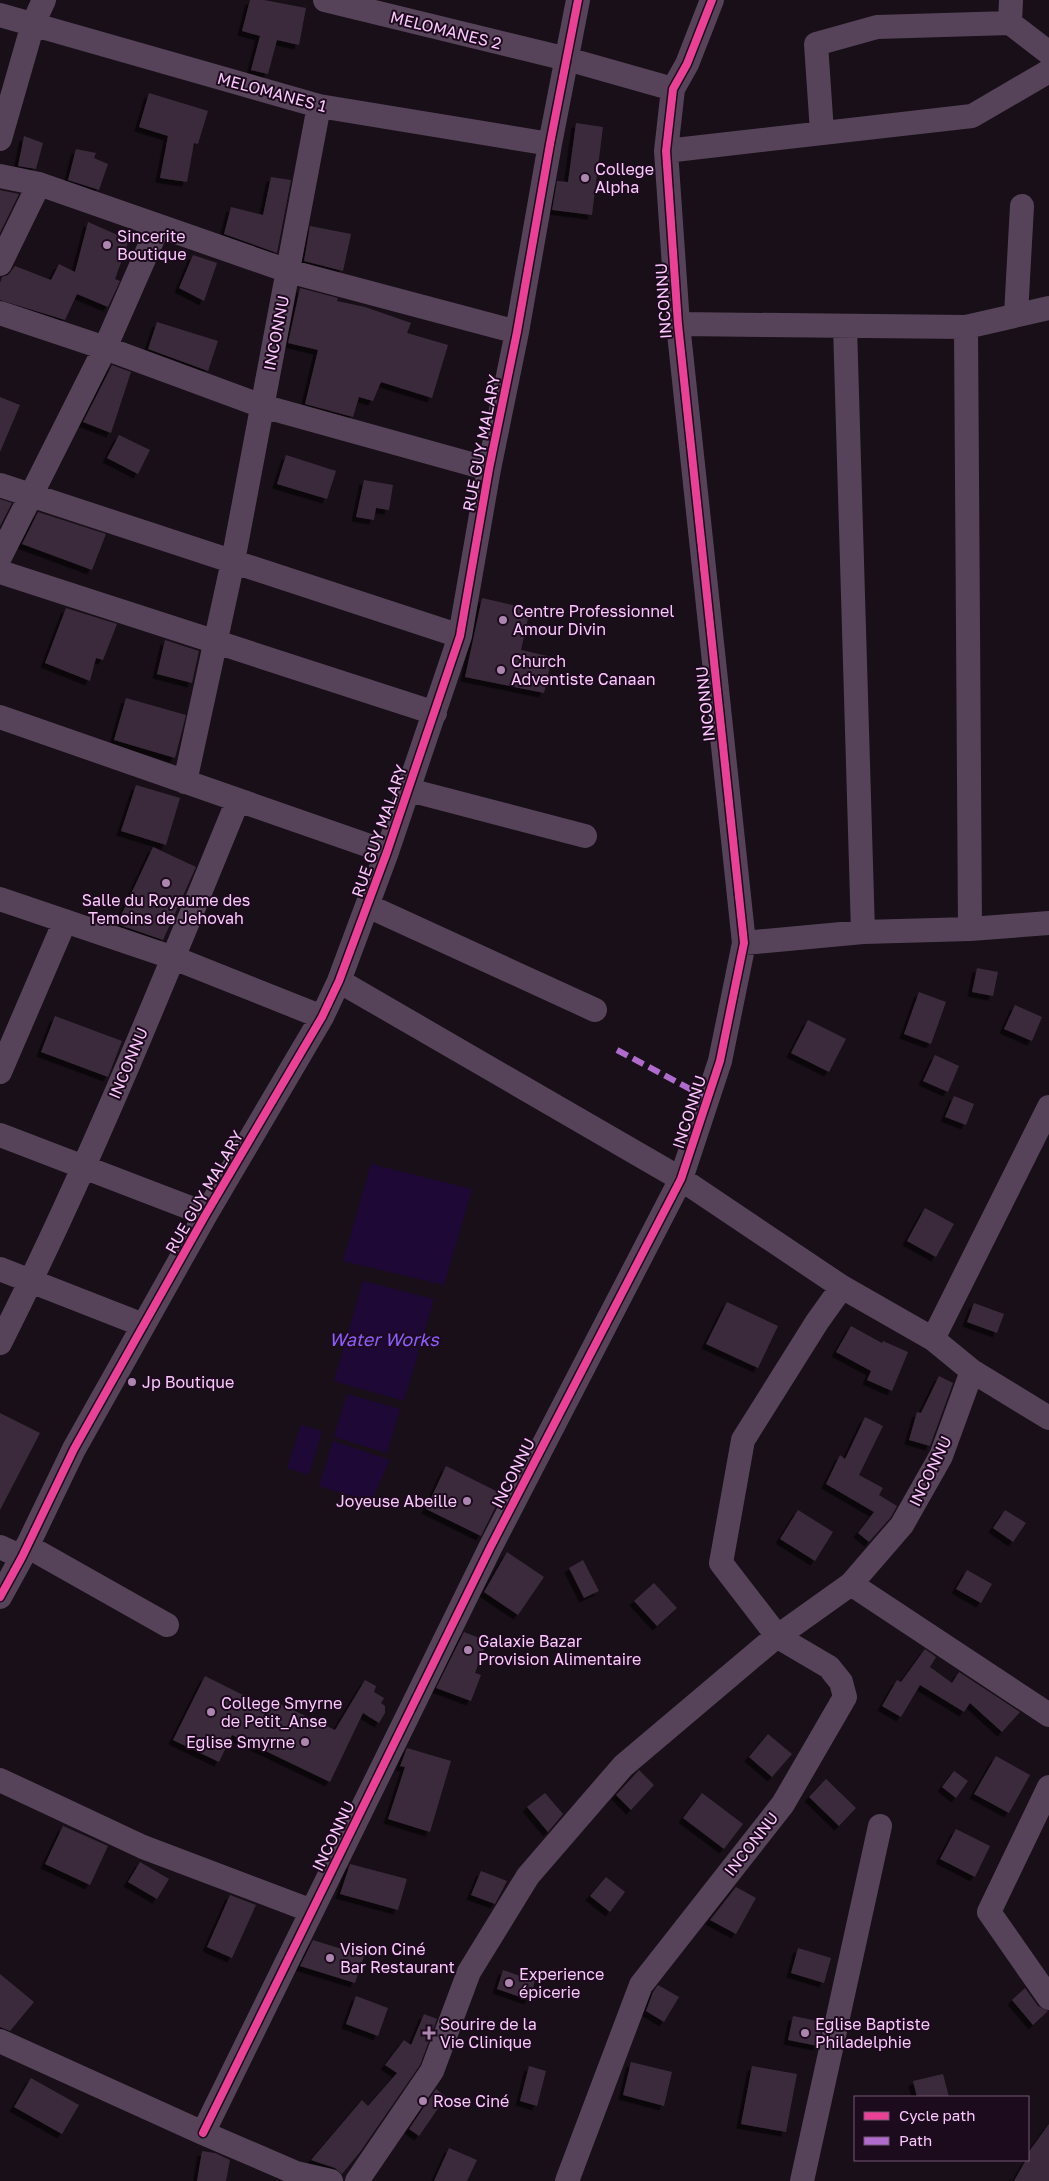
<svg xmlns="http://www.w3.org/2000/svg" width="1049" height="2181" viewBox="0 0 1049 2181" font-family="'Golos Text',sans-serif">
<defs>
<filter id="shadow"><feDropShadow dx="-4.5" dy="4.5" stdDeviation="0" flood-color="#0009"/></filter>
</defs>
<rect width="100%" height="100%" fill="#180f18"/>
<path fill="#1e0836" d="M371,1164L472,1189L444,1285L343,1261Z
M363,1281L434,1299L404,1401L334,1381Z
M347,1394L400,1409L387,1453L334,1437Z
M301,1425L322,1431L309,1475L287,1468Z
M333,1441L390,1460L371,1502L319,1486Z"/>
<path fill="#3b2b3b" filter="url(#shadow)" d="M250,0H264L306,8L299,45L277,40L268,74L251,70L260,36L242,31Z
M149,93L208,111L198,144L194,143L187,182L160,178L168,136L139,127Z
M576,123L603,127L592,215L552,210L557,181L568,182Z
M24,136L43,143L36,169L18,166Z
M76,149L96,153L94,158L108,164L99,190L68,180Z
M271,177L291,180L277,253L224,234L231,207L263,215Z
M0,190L19,194L0,233Z
M88,222L129,240L115,279L120,281L108,307L77,294L65,320L0,300V283L2,277L8,275L15,266L51,280L59,264L75,272Z
M310,226L351,234L343,271L304,261Z
M193,255L217,263L204,301L179,288Z
M300,288L338,298L337,301L365,307L411,323L407,333L448,345L432,398L381,382L373,401L359,397L353,417L305,404L318,350L288,343Z
M157,322L218,341L208,371L148,349Z
M112,365L131,372L111,433L83,422Z
M0,397L20,405L0,452Z
M119,435L150,450L138,474L107,458Z
M286,455L336,471L327,499L277,484Z
M364,480L393,485L389,510L376,508L374,520L356,517Z
M0,499L12,503L0,526Z
M38,512L106,534L92,570L22,544Z
M482,598L530,609L521,650L552,657L544,693L465,677Z
M66,608L117,624L103,660L96,658L90,681L45,663Z
M165,640L199,651L192,683L157,674Z
M126,698L186,715L175,758L114,740Z
M136,785L180,798L166,845L121,831Z
M153,847L196,867L163,940L117,924Z
M977,968L998,972L993,996L972,992Z
M919,992L946,1002L931,1044L904,1034Z
M1015,1005L1042,1017L1032,1041L1004,1029Z
M55,1016L122,1041L108,1077L41,1052Z
M808,1020L846,1039L829,1072L791,1053Z
M935,1055L959,1066L948,1092L923,1081Z
M954,1096L974,1104L966,1125L945,1117Z
M925,1208L954,1224L936,1257L907,1241Z
M727,1302L778,1326L758,1368L706,1344Z
M974,1303L1004,1314L997,1333L967,1322Z
M851,1326L882,1343L883,1341L908,1352L892,1391L867,1380L871,1371L836,1352Z
M939,1376L953,1383L930,1446L909,1440L917,1412L921,1413Z
M0,1413L40,1433L0,1510Z
M865,1417L883,1426L859,1475L883,1488L879,1495L897,1506L891,1517L869,1542L858,1533L874,1512L826,1484L840,1455L845,1459Z
M446,1466L502,1494L481,1536L426,1509Z
M798,1510L833,1532L815,1561L780,1539Z
M1005,1510L1026,1523L1013,1542L993,1528Z
M507,1552L544,1577L518,1615L484,1592Z
M583,1560L599,1591L584,1598L569,1568Z
M967,1570L992,1584L981,1603L956,1589Z
M654,1583L677,1608L657,1626L634,1601Z
M464,1632L487,1641L475,1673L481,1675L471,1701L436,1688Z
M925,1649L936,1657L930,1667L952,1683L959,1672L1020,1712L1002,1732L970,1703L964,1712L920,1685L901,1717L882,1706L897,1680L901,1682Z
M205,1676L269,1708L272,1700L335,1730L365,1680L376,1686L374,1692L384,1698L381,1703L385,1706V1713L379,1723L363,1713L330,1782L232,1735L219,1762L173,1740Z
M768,1734L792,1754L772,1777L749,1757Z
M407,1748L451,1761L430,1832L388,1819L405,1767L400,1766Z
M996,1756L1030,1775L1009,1813L974,1794Z
M639,1770L654,1785L631,1810L616,1795Z
M954,1771L968,1781L956,1798L942,1787Z
M826,1779L856,1808L839,1826L809,1797Z
M545,1793L563,1814L548,1832L527,1807Z
M702,1793L743,1824L724,1849L683,1818Z
M63,1826L108,1846L90,1885L45,1864Z
M956,1829L990,1846L975,1877L940,1859Z
M140,1862L169,1879L157,1899L128,1882Z
M350,1864L407,1879L398,1910L340,1894Z
M481,1871L507,1881L495,1904L471,1895Z
M606,1877L625,1892L610,1912L590,1896Z
M736,1887L756,1898L736,1934L710,1920Z
M230,1895L256,1905L232,1958L207,1947Z
M313,1940L364,1956L355,1983L300,1966Z
M798,1948L831,1958L824,1983L791,1973Z
M503,1970L535,1981L529,2000L497,1989Z
M0,1974L34,2002L10,2031L0,2027Z
M658,1985L679,1997L664,2022L646,2011L653,1992Z
M1025,1988L1038,2006L1048,2011L1033,2025L1012,2000Z
M356,1996L388,2008L378,2036L346,2024Z
M424,2014L437,2019L420,2065L360,2152L342,2174L335,2168L311,2160L362,2100L368,2106L397,2073L385,2065L404,2040L411,2045Z
M793,2016L823,2022L818,2046L788,2040Z
M631,2062L672,2072L664,2106L623,2095Z
M529,2066L546,2071L537,2106L520,2101Z
M752,2066L797,2074L786,2132L741,2124Z
M943,2074L949,2097H917L913,2081Z
M31,2078L79,2105L62,2134L14,2107Z
M436,2089L446,2097L419,2136L409,2129Z
M1049,2124V2181H1014L1026,2160H1028V2153Z
M449,2148L477,2160L467,2181H434Z
M202,2151L215,2153L230,2160L226,2181H197Z"/>
<g fill="none" stroke-linecap="round" stroke-linejoin="round">
<path stroke="#574359" stroke-width="24" d="M325,0L567,59L673,89
M0,15L319,106L550,144
M1010,23L1011,0
M822,132L816,44L877,27L1010,23L1049,53
M0,139L33,24L44,0
M666,151L972,116L1049,71
M0,176L39,184L288,271L517,332
M0,264L39,184
M0,313L105,348L262,406L489,469
M1016,315L1022,206
M678,324L966,327L1049,308
M845,326L863,932
M966,327L970,929
M0,485L460,636
M0,557L105,348L158,227
M0,572L435,713
M0,717L387,852
M185,782L233,561L319,106
M409,790L585,836
M0,899L174,958L322,1017
M368,906L595,1010
M744,943L863,932L970,929L1049,923
M339,981L681,1179L842,1287L933,1339L972,1371L1049,1418
M0,1072L65,921
M0,1135L206,1214
M0,1269L143,1325
M933,1339L1049,1107
M0,1343C89,1167 163,983 238,800
M27,1546L167,1625
M0,1547L22,1557
M851,1584L1049,1715
M0,1597L22,1557L74,1449L206,1214L322,1017L339,981L387,852L460,636L489,469L517,332L550,144L578,0
M0,1780L143,1847L312,1911
M1049,1787L989,1912L1049,1998
M0,2041L203,2133L296,2173L331,2181
M203,2133L490,1548L681,1179L720,1061L744,943L678,324L666,151L673,89L687,64L712,0
M357,2181L432,2071L469,1972L528,1876L623,1766L771,1641L851,1584L902,1525L941,1456L972,1371
M567,2181L641,1985L783,1804L845,1697L841,1682L829,1667L778,1637L721,1563L743,1440L817,1322L842,1287
M802,2181L880,1826"/>
<path stroke="#b06ccc" stroke-width="6" stroke-dasharray="12 6" stroke-linecap="butt" d="M617,1050L707,1098"/>
<defs>
<path id="cycleway" d="M0,1597L22,1557L74,1449L206,1214L322,1017L339,981L387,852L460,636L489,469L517,332L550,144L578,0
M203,2133L490,1548L681,1179L720,1061L744,943L678,324L666,151L673,89L687,64L712,0"/>
</defs>
<use href="#cycleway" stroke="#1c0b1c" stroke-width="11"/>
<use href="#cycleway" stroke="#ea4096" stroke-width="8"/>
</g>
<g fill="#ac86ae" stroke="#1c0b1c" stroke-width="2">
<circle cx="585" cy="178" r="5"/>
<circle cx="107" cy="245" r="5"/>
<circle cx="503" cy="620" r="5"/>
<circle cx="501" cy="670" r="5"/>
<circle cx="166" cy="883" r="5"/>
<circle cx="132" cy="1382" r="5"/>
<circle cx="467" cy="1501" r="5"/>
<circle cx="468" cy="1650" r="5"/>
<circle cx="211" cy="1712" r="5"/>
<circle cx="305" cy="1742" r="5"/>
<circle cx="330" cy="1958" r="5"/>
<circle cx="509" cy="1983" r="5"/>
<path d="M426.5 2025.5h5v5h5v5h-5v5h-5v-5h-5v-5h5z"/>
<circle cx="805" cy="2033" r="5"/>
<circle cx="423" cy="2101" r="5"/>
</g>
<g text-anchor="middle" stroke-width="4" stroke-linejoin="round" paint-order="stroke">
<g font-size="16" fill="#fcc6ff" stroke="#1c0b1c">
<text transform="translate(446 30) rotate(14)" y="6">MELOMANES 2</text>
<text transform="translate(272 92) rotate(15)" y="6">MELOMANES 1</text>
<text transform="translate(663 301) rotate(-94)" y="6">INCONNU</text>
<text transform="translate(276 333) rotate(-79)" y="6">INCONNU</text>
<text transform="translate(481 443) rotate(-79)" y="6">RUE GUY MALARY</text>
<text transform="translate(705 704) rotate(-96)" y="6">INCONNU</text>
<text transform="translate(379 831) rotate(-71)" y="6">RUE GUY MALARY</text>
<text transform="translate(128 1063) rotate(-67)" y="6">INCONNU</text>
<text transform="translate(689 1112) rotate(-72)" y="6">INCONNU</text>
<text transform="translate(204 1192) rotate(-60)" y="6">RUE GUY MALARY</text>
<text transform="translate(930 1471) rotate(-64)" y="6">INCONNU</text>
<text transform="translate(513 1473) rotate(-63)" y="6">INCONNU</text>
<text transform="translate(333 1836) rotate(-64)" y="6">INCONNU</text>
<text transform="translate(751 1844) rotate(-52)" y="6">INCONNU</text>
</g>
<g font-size="16" fill="#fcc6ff" stroke="#1c0b1c" text-anchor="start">
<text x="595" y="175">College<tspan x="595" dy="18">Alpha</tspan></text>
<text x="117" y="242">Sincerite<tspan x="117" dy="18">Boutique</tspan></text>
<text x="513" y="617">Centre Professionnel<tspan x="513" dy="18">Amour Divin</tspan></text>
<text x="511" y="667">Church<tspan x="511" dy="18">Adventiste Canaan</tspan></text>
<text x="166" y="906" text-anchor="middle">Salle du Royaume des<tspan x="166" dy="18">Temoins de Jehovah</tspan></text>
<text x="142" y="1388">Jp Boutique</text>
<text x="457" y="1507" text-anchor="end">Joyeuse Abeille</text>
<text x="478" y="1647">Galaxie Bazar<tspan x="478" dy="18">Provision Alimentaire</tspan></text>
<text x="221" y="1709">College Smyrne<tspan x="221" dy="18">de Petit_Anse</tspan></text>
<text x="295" y="1748" text-anchor="end">Eglise Smyrne</text>
<text x="340" y="1955">Vision Ciné<tspan x="340" dy="18">Bar Restaurant</tspan></text>
<text x="519" y="1980">Experience<tspan x="519" dy="18">épicerie</tspan></text>
<text x="440" y="2030">Sourire de la<tspan x="440" dy="18">Vie Clinique</tspan></text>
<text x="815" y="2030">Eglise Baptiste<tspan x="815" dy="18">Philadelphie</tspan></text>
<text x="433" y="2107">Rose Ciné</text>
</g>
<g font-size="18" font-style="italic" fill="#8e5dff" stroke="#1c0b1c">
<text x="384" y="1346">Water Works</text>
</g>
</g>
<rect x="854" y="2096" width="175" height="65" fill="#1c0b1c" stroke="#765677"/>
<rect x="864" y="2112" width="25" height="8" fill="#ea4096" stroke="#765677"/>
<text x="899" y="2121" font-size="15" fill="#fcc6ff">Cycle path</text>
<rect x="864" y="2137" width="25" height="8" fill="#b06ccc" stroke="#765677"/>
<text x="899" y="2146" font-size="15" fill="#fcc6ff">Path</text>
</svg>
